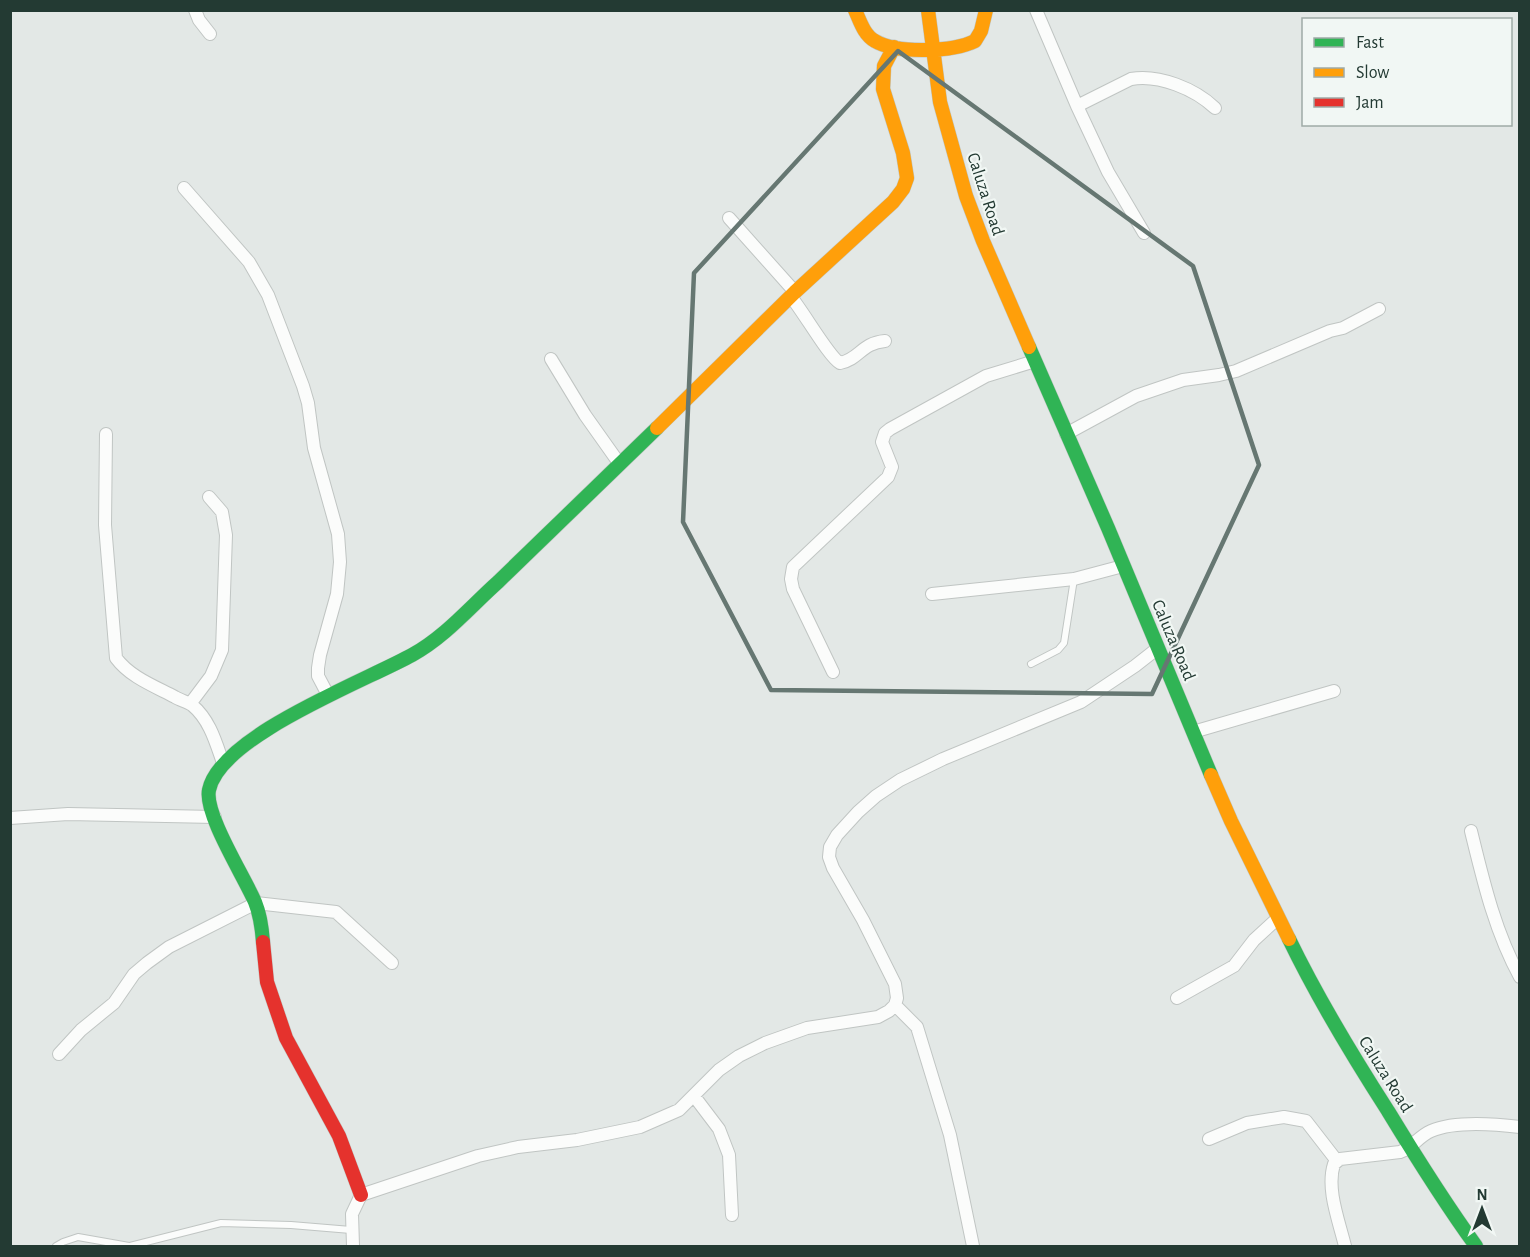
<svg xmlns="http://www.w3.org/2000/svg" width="1530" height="1257" viewBox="0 0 1530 1257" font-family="'Alegreya Sans',sans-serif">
<rect width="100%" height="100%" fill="#e3e8e6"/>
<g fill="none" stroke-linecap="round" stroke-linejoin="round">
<defs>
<path id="lane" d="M1031,664L1058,650L1064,643L1074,579
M56,1246L63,1242L78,1237L129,1246
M130,1246L221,1223L291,1225L351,1230"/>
<path id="street" d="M195,10L199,20L210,34
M1036,10L1077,106L1108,172L1144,233
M1077,106L1131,79C1159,74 1195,89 1215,108
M184,188L249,262L268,295L303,386L308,403L314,448L338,534L340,562L337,594L320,655L318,668V676L328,695
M729,218L795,292
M791,297C803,311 829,357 840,363C860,359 861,343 885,341
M551,359L585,415L619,463
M106,434L105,525L116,658C130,677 154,686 175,697C180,700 187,702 192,705C210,720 216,743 223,763
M1066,434L1136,396L1183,380L1219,375L1236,371L1330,331L1343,328L1379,309
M932,594L1074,579L1123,566
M833,672L793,589L791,579L793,567L888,477L892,467L882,442L885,433L890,429L986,376L1035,361
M190,704L211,676L222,650L226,535L222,512L209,497
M1193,732L1334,691
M10,818L68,814L215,817
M1471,831C1483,880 1495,932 1520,977
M1177,998L1234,966L1254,940L1278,918
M895,1005L917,1027L950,1135L973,1246
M59,1054L81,1030L114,1003L134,974L147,963L169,947L256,903L336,912L392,963
M694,1096L719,1129L729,1155L732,1215
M1209,1139L1247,1123L1284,1117L1306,1121L1337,1161
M353,1246L352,1214L361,1195L478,1156L518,1147L577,1140L640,1127L679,1110L719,1070L739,1056L765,1043L807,1028L878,1017L889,1011L895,1005L897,998L895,984L863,920L833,868L829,857L830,847L837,835L858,812L876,796L900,780L943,759L1081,702L1135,666L1158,648
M1345,1246C1339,1221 1326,1189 1334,1164L1340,1159L1400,1152C1412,1148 1419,1136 1431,1131C1454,1121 1495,1124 1520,1127"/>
<path id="fast" d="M1029,347L1108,528L1211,775
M1289,939C1318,999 1352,1055 1388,1111C1416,1157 1444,1202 1476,1246
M263,942C262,929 260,914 255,902C245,878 204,814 209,790C220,736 365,681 412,655C445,637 470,607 498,582C551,531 604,479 657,428"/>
<path id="slow" d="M855,10C860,21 864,35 875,41C897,54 953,52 975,41L981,31L986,10
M928,10L940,102L966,196L983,241L1029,347
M657,428L795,292L893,202L903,189L907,178L903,153L883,89L884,66L894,47
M1211,775L1231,821L1289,939"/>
<path id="jam" d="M263,942L267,982L286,1038L339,1136L361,1195"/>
</defs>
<use href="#lane" stroke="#c0c5c3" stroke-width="8"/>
<use href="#street" stroke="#c0c5c3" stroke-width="14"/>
<use href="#fast" stroke="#c0c6c3" stroke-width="15"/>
<use href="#slow" stroke="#c0c6c3" stroke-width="15"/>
<use href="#jam" stroke="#c0c6c3" stroke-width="15"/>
<use href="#lane" stroke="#fbfcfb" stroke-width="6"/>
<use href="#street" stroke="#fbfcfb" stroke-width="12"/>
<use href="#fast" stroke="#30b455" stroke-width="14"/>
<use href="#slow" stroke="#ff9f0a" stroke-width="14"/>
<use href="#jam" stroke="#e5322d" stroke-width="14"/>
</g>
<path fill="none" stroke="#667772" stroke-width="4.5" stroke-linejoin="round" d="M898,51L1193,266L1259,465L1152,694L771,690L683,522L694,273Z"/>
<g text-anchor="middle" stroke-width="4.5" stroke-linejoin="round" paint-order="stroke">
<g font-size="18" fill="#233a33" stroke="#f1f7f4">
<text transform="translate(986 194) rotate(72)" y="6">Caluza Road</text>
<text transform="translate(1174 640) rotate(67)" y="6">Caluza Road</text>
<text transform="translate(1386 1074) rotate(58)" y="6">Caluza Road</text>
</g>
</g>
<rect width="1530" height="1257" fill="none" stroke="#233a33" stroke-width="24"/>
<rect x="1302" y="18" width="210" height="108" fill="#f1f7f4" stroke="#9faba7" stroke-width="1.5"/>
<rect x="1314" y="38" width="30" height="9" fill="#30b455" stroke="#9faba7" stroke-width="1.5"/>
<text x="1356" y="48" font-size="18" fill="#233a33">Fast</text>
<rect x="1314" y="68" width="30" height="9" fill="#ff9f0a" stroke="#9faba7" stroke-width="1.5"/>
<text x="1356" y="78" font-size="18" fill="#233a33">Slow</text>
<rect x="1314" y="98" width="30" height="9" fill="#e5322d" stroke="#9faba7" stroke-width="1.5"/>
<text x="1356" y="108" font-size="18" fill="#233a33">Jam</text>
<g transform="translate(1482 1209)" stroke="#f1f7f4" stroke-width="4.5" paint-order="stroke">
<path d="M0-4.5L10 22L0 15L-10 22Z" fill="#233a33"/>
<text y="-9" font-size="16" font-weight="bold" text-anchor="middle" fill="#233a33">N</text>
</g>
</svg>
